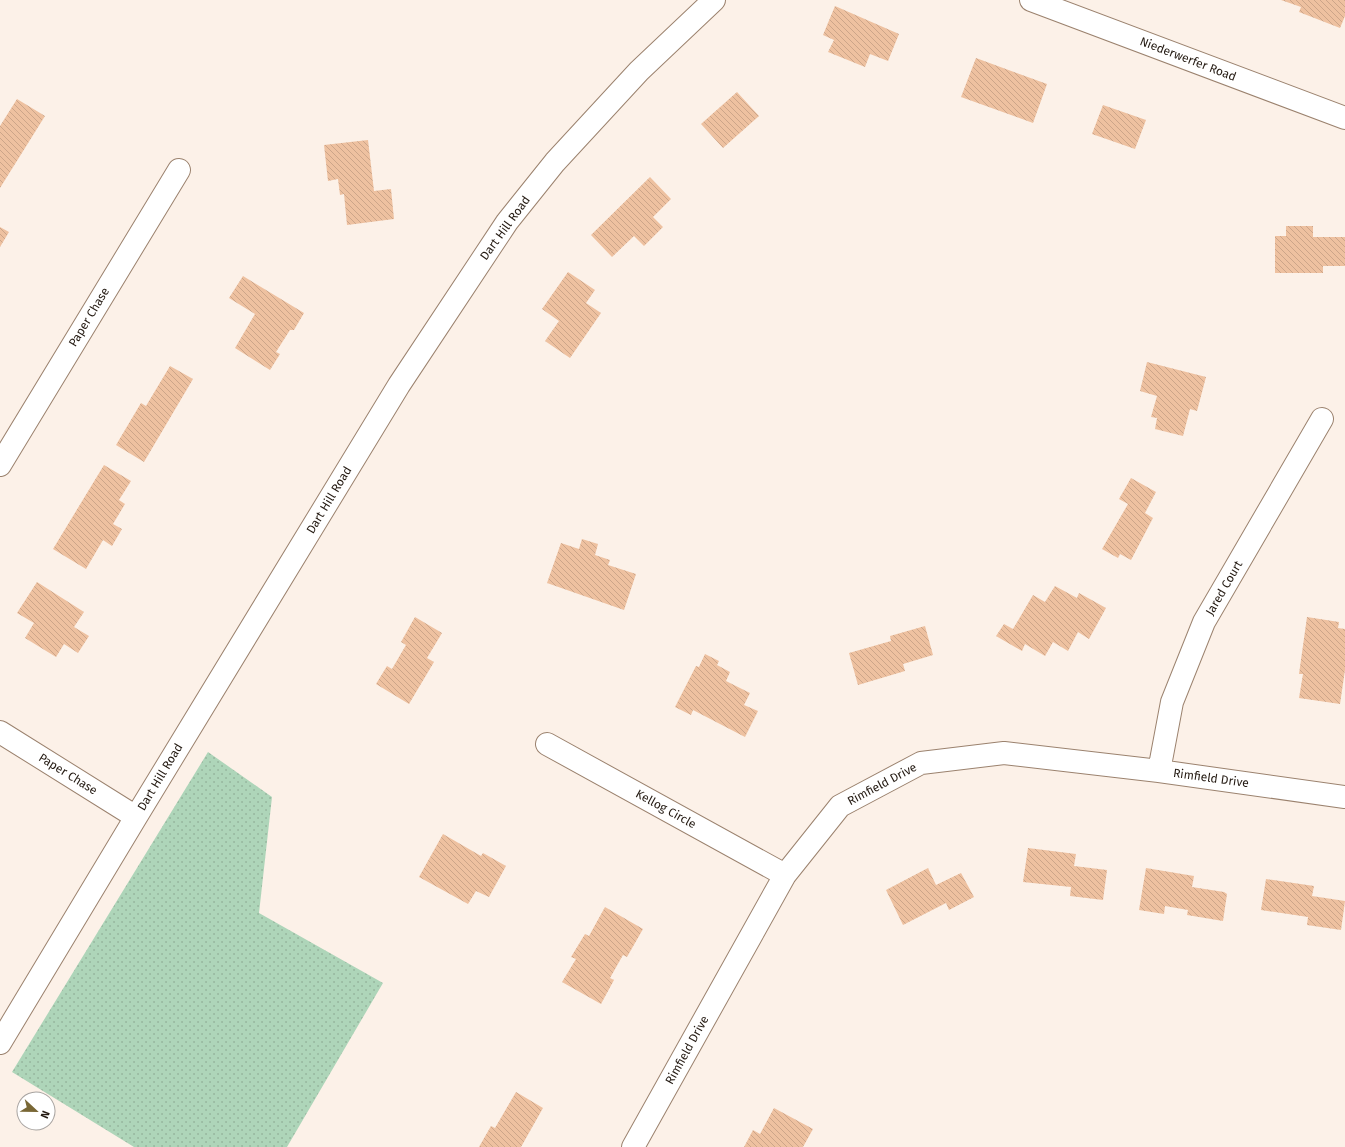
<svg xmlns="http://www.w3.org/2000/svg" width="1345" height="1147" viewBox="0 0 1345 1147" font-family="'Fira Sans',sans-serif">
<defs>
<pattern id="park-dots" width="8" height="8" patternUnits="userSpaceOnUse"><rect width="8" height="8" fill="#aed5b9"/><path d="M2 2h.1M6 6h.1" fill="none" stroke="#96b69e" stroke-width="1.8" stroke-linecap="round"/></pattern>
<pattern id="building-back-hatch" width="6" height="6" patternUnits="userSpaceOnUse"><rect width="6" height="6" fill="#eec1a0"/><path d="M-1 5l2 2M0 0l6 6M5-1l2 2" fill="none" stroke="#cca589"/></pattern>
</defs>
<rect width="100%" height="100%" fill="#fcf1e8"/>
<path fill="url(#park-dots)" d="M208,752L272,797L259,913L383,983L287,1147H134L12,1072Z"/>
<path fill="url(#building-back-hatch)" d="M1281,0H1345V16L1340,28L1299,12L1301,7Z
M835,6L899,34L888,61L870,54L865,67L828,52L834,40L823,35Z
M976,58L1047,84L1033,123L961,97Z
M737,92L759,116L723,148L701,124Z
M17,99L45,116L0,188V126Z
M1103,105L1146,120L1135,149L1092,134Z
M368,140L374,191L391,189L394,219L347,225L344,194L340,195L338,179L328,181L324,145Z
M650,177L671,199L653,217L663,227L644,246L634,236L612,257L591,235Z
M1286,226H1313V237H1345V266H1323V273H1275V236H1286Z
M0,227L9,232L0,247Z
M568,272L595,290L586,303L601,313L570,358L545,341L559,321L542,309Z
M243,276L304,313L294,330H290L276,352L280,354L270,370L235,348L255,314L229,298Z
M1147,362L1206,377L1197,411L1190,409L1183,436L1155,429L1157,418L1151,417L1157,396L1140,391Z
M170,366L193,379L144,462L116,445L141,403L146,406Z
M104,465L131,481L119,500L125,504L113,524L122,529L112,546L103,540L86,569L53,549Z
M1131,478L1156,492L1145,513L1153,518L1131,560L1120,554L1118,558L1102,549L1128,504L1119,499Z
M582,539L598,544L595,555L610,560L608,565L636,574L624,610L547,583L561,543L579,549Z
M37,582L84,612L74,627L89,636L78,653L64,644L56,657L25,638L34,623L17,613Z
M1055,586L1077,598L1079,593L1106,608L1089,639L1078,632L1068,651L1053,642L1045,656L1025,644L1022,651L996,636L1004,624L1013,629L1033,595L1045,602Z
M415,617L442,633L427,658L434,662L409,704L376,684L387,666L392,669L406,645L401,642Z
M1307,617L1339,622L1338,628L1345,629V670L1340,704L1299,698L1303,674H1299Z
M925,626L933,655L903,664L905,671L858,685L849,653L891,641L890,636Z
M705,654L719,661L717,665L730,672L726,681L750,693L744,705L758,711L745,737L693,710L691,715L675,707L696,666L699,667Z
M443,834L481,856L483,853L506,866L489,897L476,891L468,904L419,877Z
M1028,848L1076,854L1074,866L1107,870L1103,900L1070,896L1071,887L1023,882Z
M928,868L936,885L961,873L974,897L949,910L946,903L903,925L886,890Z
M1146,868L1194,876L1192,887L1224,892L1227,894L1223,921L1187,915L1188,910L1165,906L1164,914L1139,910Z
M1266,879L1314,886L1312,896L1345,901L1341,930L1307,925L1308,917L1261,910Z
M605,907L643,929L627,957L623,955L610,978L614,980L601,1004L562,982L576,959L571,957L585,934L589,936Z
M516,1092L543,1108L521,1147H479L491,1126L495,1128Z
M774,1108L813,1129L803,1147H744L753,1130L760,1134Z"/>
<g fill="none" stroke-linecap="round" stroke-linejoin="round">
<defs>
<path id="minor" d="M1031,0L1345,118
M0,465L179,170
M0,732L136,817
M547,744L785,875
M1159,771L1172,702L1204,622L1322,419
M0,1043L136,817L399,385L507,222L555,162L639,71L714,0
M633,1147L785,875L840,806L921,763L1004,753L1159,771L1345,797"/>
</defs>
<use href="#minor" stroke="#9b826e" stroke-width="24"/>
<use href="#minor" stroke="#fff" stroke-width="22"/>
</g>
<g text-anchor="middle" stroke-width="4" stroke-linejoin="round" paint-order="stroke">
<g font-size="12" fill="#241a12" stroke="#fff">
<text transform="translate(1188 59) rotate(21)" y="4">Niederwerfer Road</text>
<text transform="translate(505 228) rotate(-54)" y="4">Dart Hill Road</text>
<text transform="translate(89 317) rotate(-59)" y="4">Paper Chase</text>
<text transform="translate(329 500) rotate(-59)" y="4">Dart Hill Road</text>
<text transform="translate(1224 588) rotate(-60)" y="4">Jared Court</text>
<text transform="translate(68 774) rotate(32)" y="4">Paper Chase</text>
<text transform="translate(160 777) rotate(-59)" y="4">Dart Hill Road</text>
<text transform="translate(1211 778) rotate(8)" y="4">Rimfield Drive</text>
<text transform="translate(882 784) rotate(-28)" y="4">Rimfield Drive</text>
<text transform="translate(666 809) rotate(29)" y="4">Kellog Circle</text>
<text transform="translate(687 1050) rotate(-61)" y="4">Rimfield Drive</text>
</g>
</g>
<g transform="translate(36 1111) rotate(112)"><circle r="19" fill="#ffffff" stroke="#a7a3a0"/>
<path d="M0-3L7 15L0 10L-7 15Z" fill="#796735"/>
<text y="-6" font-size="11" font-weight="bold" text-anchor="middle" fill="#241a12">N</text>
</g>
</svg>
